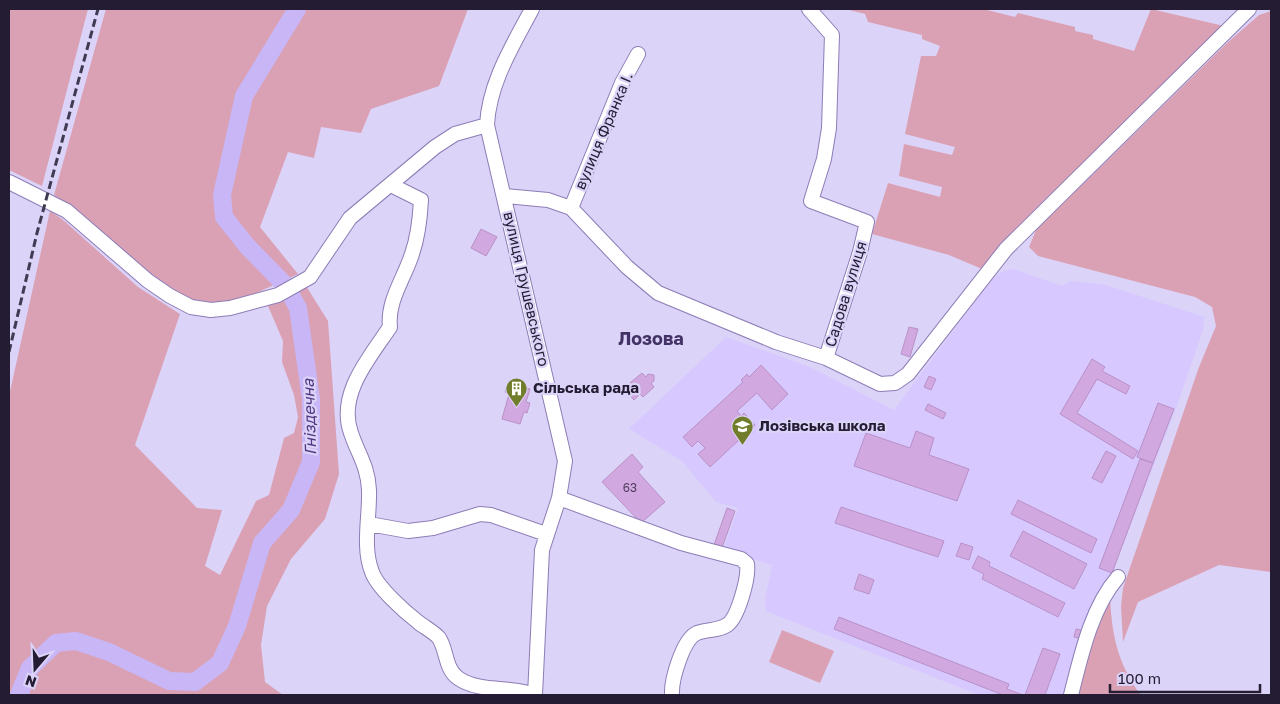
<svg xmlns="http://www.w3.org/2000/svg" width="1280" height="704" viewBox="0 0 1280 704" font-family="'Golos Text',sans-serif">
<rect width="100%" height="100%" fill="#dcd3f8"/>
<path fill="#d7c8ff" d="M1013,269L1062,286L1071,281L1106,285L1204,317L1203,330L1179,400L1065,695H979L766,611L765,600L772,565L723,550L738,508L716,502L682,461L629,429L726,337L810,367L894,410L993,278L1005,270Z"/>
<path fill="#daa1b4" d="M9,9H88L42,186L9,170Z
M106,9H468L439,86L371,109L361,133L321,127L314,158L288,152L260,227L298,274L254,294L223,303L202,304L188,301L127,256L92,223L54,195Z
M845,9H983L1015,17L1018,13L1075,27V31L1093,35V39L1134,51L1151,9L1224,26L982,269L949,255L872,234L888,183L940,197L942,187L899,176L904,144L952,155L955,147L905,134L921,56H936L940,46L922,39V35L868,22L865,14Z
M1271,11V572L1219,565L1138,602L1123,642L1121,606L1123,588L1199,367L1216,326L1212,307L1195,297L1038,256L1029,247L1036,230L1227,43L1259,15Z
M50,211L62,219L138,287L180,314L135,445L197,508L222,510L205,566L220,575L256,501L269,495L284,438L294,433L298,417L294,395L282,362L283,341L268,306L286,300L306,286L328,321L339,474L325,519L291,559L267,606L261,645L265,682L283,695H9V396Z
M1110,593C1111,631 1117,664 1141,695H1065Z
M782,630L834,651L820,683L769,662Z"/>
<g fill="none" stroke-linecap="round" stroke-linejoin="round">
<path stroke="#c8b6f6" stroke-width="18" d="M19,695L30,668L56,643L76,641L109,652L169,681L195,682L220,663L237,626L262,543L291,510L311,462V399L298,308L286,286L247,246L224,217L222,195L244,96L297,9"/>
</g>
<path fill="#d2a8e1" stroke="#b891c6" d="M481,229L497,237L486,256L471,248Z
M909,327L918,329L910,357L901,354Z
M1092,359L1105,367L1102,371L1130,386L1126,394L1097,379L1077,413L1138,451L1133,459L1060,414Z
M761,365L788,394L772,410L757,393L737,411L741,416L744,413L755,425L710,467L698,454L705,448L698,441L692,447L683,437L743,382L741,380L747,374L749,377Z
M642,373L646,377L648,374L654,375V381L651,383L654,387L643,397L640,394L634,400L627,392L633,386L630,383Z
M929,376L936,379L931,390L924,387Z
M512,384L530,389L526,402L530,403L527,413L524,412L520,424L502,419L509,394L505,392L507,386L511,387Z
M1158,403L1174,409L1153,463L1137,457Z
M928,404L946,413L943,419L925,410Z
M916,431L934,438L929,455L969,469L957,501L854,466L866,433L910,448Z
M1106,451L1116,456L1102,483L1092,478Z
M632,454L643,467L638,472L665,502L641,523L602,482Z
M1140,459L1153,463L1112,573L1099,568Z
M1018,500L1097,539L1091,553L1011,514Z
M841,507L944,541L938,557L835,523Z
M727,508L735,511L722,548L714,545Z
M1023,531L1087,564L1074,589L1010,556Z
M961,543L973,547L969,560L956,556Z
M978,556L990,562L989,566L1065,603L1058,617L982,579L984,574L972,568Z
M859,574L874,580L869,594L854,589Z
M839,617L1009,684L1007,689L1023,695H1003L834,629Z
M1076,629L1084,631L1082,639L1074,637Z
M1043,648L1060,654L1045,695H1025Z"/>
<g fill="none" stroke-linecap="round" stroke-linejoin="round">
<defs>
<path id="minor" d="M532,9C513,45 489,83 487,125L565,461L559,498L542,550L535,695
M809,9L832,35L829,128L824,159L811,201L867,222L860,252L826,358
M9,182L67,211L148,281L170,296L191,307L211,310L230,308L278,295L310,277L350,218L435,147L455,134L487,125
M391,185L421,200C420,219 418,237 412,254C404,279 387,301 390,327C370,357 337,394 351,433C358,454 368,466 369,490C370,516 362,547 372,572C377,587 405,612 418,622C424,627 434,632 439,638C447,650 445,669 458,678C479,693 512,686 535,695
M505,196L548,200L571,208L627,267L658,293L776,342L826,358L880,384L895,383L908,374L1006,249L1249,9
M571,208L622,83L638,54
M559,498L681,543L741,559L747,564C749,577 738,618 727,625C718,631 707,629 697,633C683,639 671,680 672,695
M369,524L408,531L433,528L480,514L491,515L546,534
M1071,695C1081,656 1091,608 1118,577"/>
</defs>
<use href="#minor" stroke="#8d7db6" stroke-width="16"/>
<use href="#minor" stroke="#fff" stroke-width="14"/>
<path stroke="#413a53" stroke-width="3" stroke-dasharray="8 4" stroke-linecap="butt" d="M9,352L37,233L98,9"/>
</g>
<defs>
<symbol id="building-pin" viewBox="-11 -11 22 30"><path d="M0 17L-7.5 6A9.5 9.5 0 1 1 7.5 6Z" fill="#717d2a" stroke="#dcd3f8"/><path d="M-4-6H4V6H1V3H-1V6H-4ZM-2.5-4.3h1.7v1.8h-1.7ZM.8-4.3h1.7v1.8H.8ZM-2.5-1h1.7V.8h-1.7ZM.8-1h1.7V.8H.8Z" fill="#fff"/></symbol>
<symbol id="school-pin" viewBox="-11 -11 22 30"><path d="M0 17L-7.5 6A9.5 9.5 0 1 1 7.5 6Z" fill="#717d2a" stroke="#dcd3f8"/><path d="M0-5L7-2L0 1L-7-2ZM-4 1L0 2.5L4 1V4Q0 6-4 4Z" fill="#fff"/></symbol>
</defs>
<g fill-rule="evenodd">
<use href="#building-pin" x="504" y="376" width="25" height="34"/>
<use href="#school-pin" x="730" y="414" width="25" height="34"/>
</g>
<g text-anchor="middle" stroke-width="4.5" stroke-linejoin="round" paint-order="stroke">
<g font-size="12" fill="#4f3f5e">
<text x="630" y="492">63</text>
</g>
<g font-size="15" fill="#231c33" stroke="#dcd3f8">
<text transform="translate(604 131) rotate(-67)" y="5">вулиця Франка І.</text>
<text transform="translate(526 289) rotate(77)" y="5">вулиця Грушевського</text>
<text transform="translate(846 294) rotate(-73)" y="5">Садова вулиця</text>
</g>
<g font-size="15" font-weight="bold" fill="#231c33" stroke="#dcd3f8" text-anchor="start">
<text x="533" y="393">Сільська рада</text>
<text x="759" y="431">Лозівська школа</text>
</g>
<g font-size="16" font-style="italic" fill="#523882" stroke="#dcd3f8">
<text transform="translate(309 417) rotate(-92)" y="6">Гніздечна</text>
</g>
<g font-size="18" font-weight="bold" fill="#423265" stroke="#dcd3f8">
<text x="651" y="345">Лозова</text>
</g>
</g>
<rect width="1280" height="704" fill="none" stroke="#231c33" stroke-width="20"/>
<g transform="translate(35 669) rotate(199)" stroke="#dcd3f8" stroke-width="4" paint-order="stroke">
<path d="M0-4L9 19L0 12L-9 19Z" fill="#231c33"/>
<text y="-8" font-size="14" font-weight="bold" text-anchor="middle" fill="#231c33">N</text>
</g>
<path d="M1110 684v8h150v-8" fill="none" stroke="#231c33" stroke-width="2.5"/>
<text x="1118" y="684" font-size="15" fill="#231c33" stroke="#dcd3f8" stroke-width="4" paint-order="stroke">100 m</text>
</svg>
